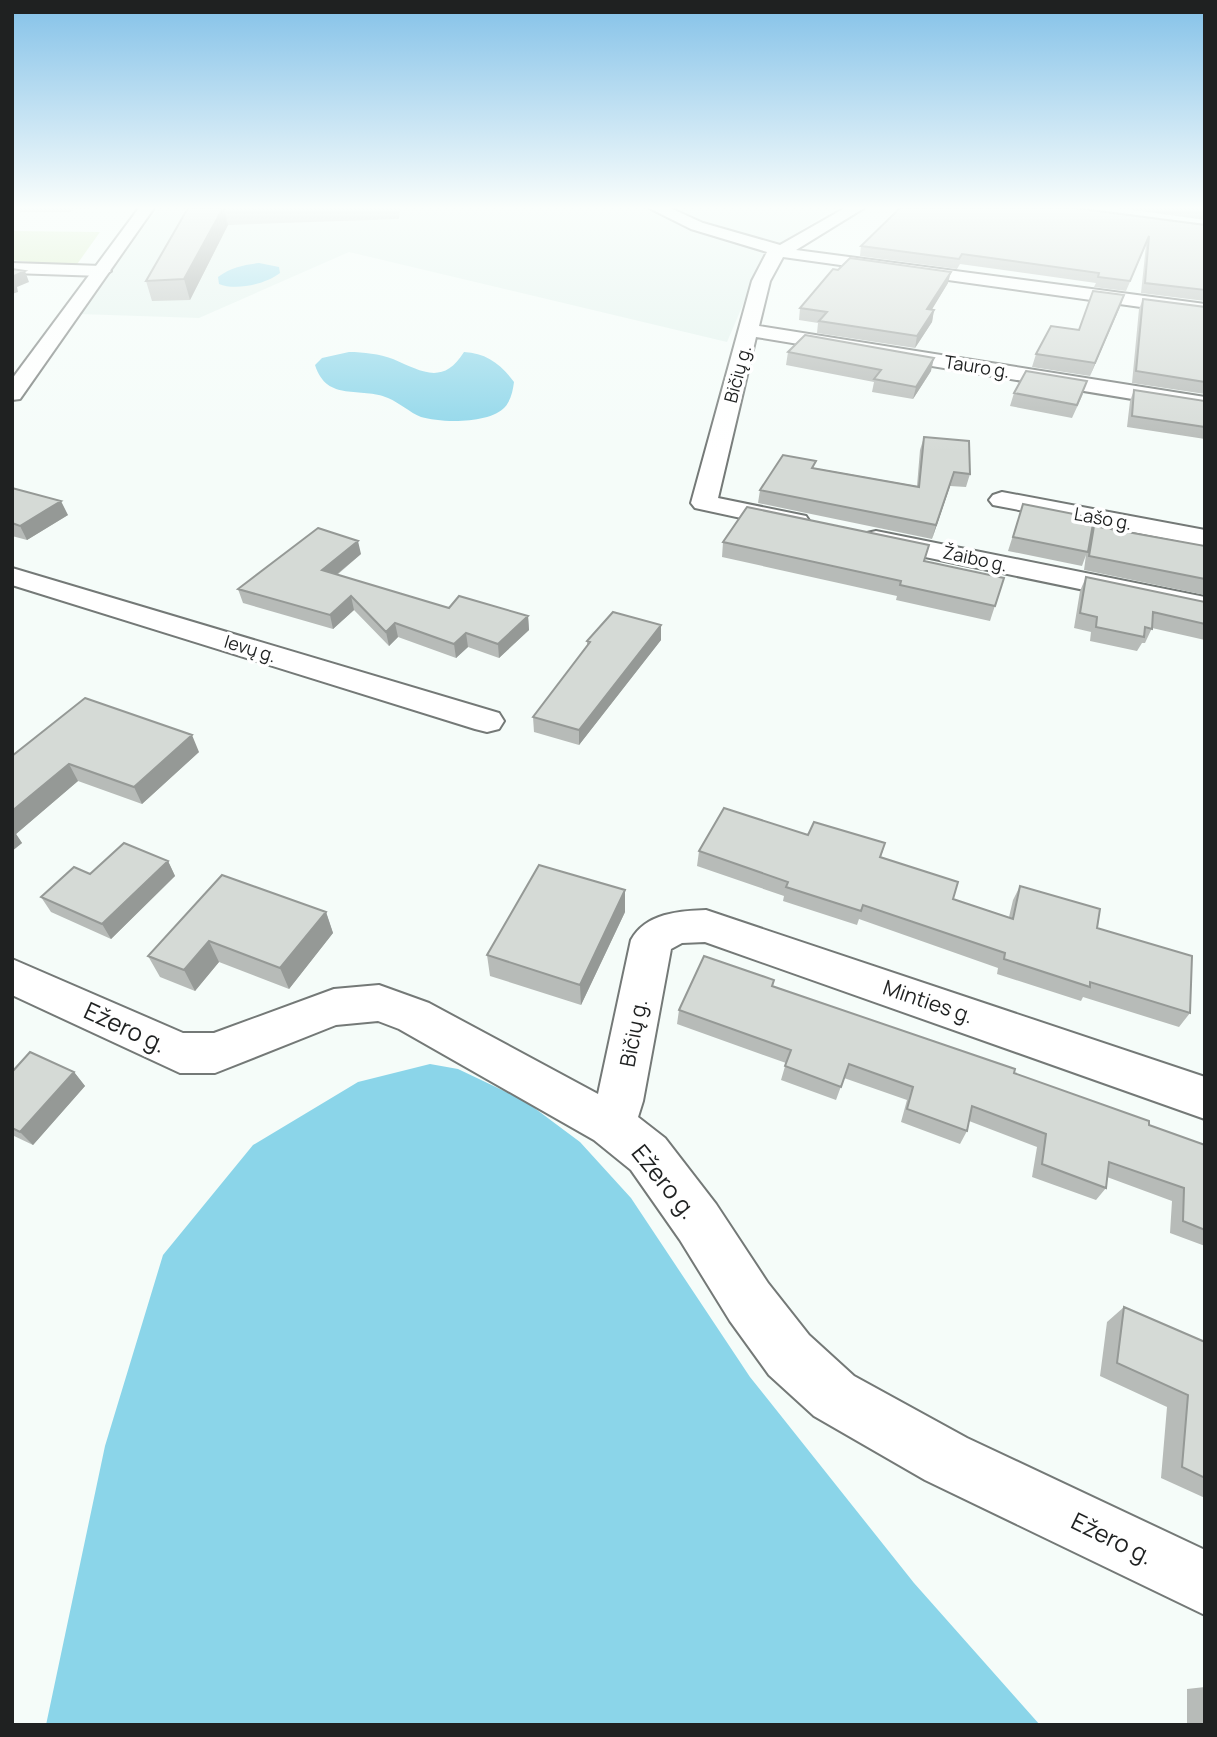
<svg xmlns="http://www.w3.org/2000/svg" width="1217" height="1737" viewBox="0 0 1217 1737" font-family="Manrope,sans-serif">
<rect width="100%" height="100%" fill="#f5fcf9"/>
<path fill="#e3f2ed" d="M158,208H836L765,253L727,342L349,252L199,318L79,314Z"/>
<path fill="#d0e9b5" d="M12,231L100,232L75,267L12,260Z"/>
<path fill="#8bd5e9" d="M259,263L279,267L280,273C266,284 236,291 219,284L218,277C231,267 244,265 259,263Z
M349,352C364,352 379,354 393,359C421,371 443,386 464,352C486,353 501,364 514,382C513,390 511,400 505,407C490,424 441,423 421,417C409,412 400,403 388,398C361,386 327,403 315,365L322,358Z
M430,1064L458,1069L525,1101L580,1142L631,1198L750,1377L914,1583L1040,1725H46L105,1446L163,1255L253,1145L358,1082Z"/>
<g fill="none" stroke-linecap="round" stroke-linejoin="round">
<defs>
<path id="minor" d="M649,208H670L703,223L780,245L845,208H864L796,250L1205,304V316L783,257L770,281L759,326L1205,397V411L756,337L718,498L806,516L810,522L806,528L797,530L695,508L691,503L752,281L767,252L691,229Z
M12,263L102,266L111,271L102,276L12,273Z
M1002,492L1205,530V546L993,505L989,500L993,495Z
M876,531L1205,597V615L867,545L863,539L867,533Z
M12,568L499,713L504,721L499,729L487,732L475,729L12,585Z
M706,910L1205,1077V1119L705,942L682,943L671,949L643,1101L638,1117L665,1138L716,1204L768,1283L809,1335L854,1376L967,1438L1205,1550V1615L925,1480L814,1416L769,1375L730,1321L680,1240L631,1170L594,1140L399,1029L378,1021L336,1025L215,1073H180L12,995V959L183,1033H214L334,989L379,985L429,1003L598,1094L631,940C646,913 679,911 706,910Z"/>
<path id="major" d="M139,208H154L20,399L12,400V379Z"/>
</defs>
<use href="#minor" stroke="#747977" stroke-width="4"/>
<use href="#major" stroke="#747977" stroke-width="4"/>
<use href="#minor" fill="#fff" fill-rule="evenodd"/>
<use href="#major" fill="#fff" fill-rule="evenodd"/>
</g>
<path fill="#b7bbb8" d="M18,208H99L74,209L70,212H20Z
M188,208H400L399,219L228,225L190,300L152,301L146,281Z
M1119,208H1205V220Z
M1205,225V301L1141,293L1146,245L1126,291L1094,287L1096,283L960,264L957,269L860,256L861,246Z
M948,283L931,310H934L932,322L915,348L817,333L818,323L799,320L800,308Z
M1124,295L1090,376L1032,367L1036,354L1079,330Z
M1143,299L1205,307V394L1132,383L1139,309Z
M788,352L931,371L913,399L872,392L874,382L786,365Z
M1134,390L1205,401V439L1127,427L1130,401Z
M1014,393L1083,394L1072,418L1010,406Z
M924,437L970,474L966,487L950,486L932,539L758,503L760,490L815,468L917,486L920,450Z
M12,488L68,515L27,540L12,536Z
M1023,504L1090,536L1094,526L1205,546V595L1084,570L1086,555L1082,566L1008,551Z
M723,542L925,561L1004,578L990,621L896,600L897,596L722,557Z
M361,554L337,575L449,608L528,616L529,630L499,658L468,647L456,658L398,637L389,646L354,610L333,629L243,603L238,589Z
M1086,577L1205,602V640L1152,628L1145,643H1142L1137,651L1090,641L1091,632L1074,628L1080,591Z
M661,625V640L579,745L534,732L533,717L587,646V641Z
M199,752L142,804L78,781L16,834L22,843L12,851V756Z
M808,835L885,843L881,857L953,899L1009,917L1013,900L1020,886L1097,928L1190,1013L1179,1027L1083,997L1081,1001L997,974L998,968L859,919L857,925L783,901L784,896L697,866L699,851Z
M168,861L175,876L111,939L51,912L41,897L90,874Z
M326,912L333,933L289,989L219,962L195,991L160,977L148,956Z
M625,912L581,1005L490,976L487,955Z
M774,980L773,986L1014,1073L1149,1125L1205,1145V1246L1170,1233L1172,1201L1107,1177L1106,1188L1096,1200L1032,1177L1037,1147L969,1121L967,1131L960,1144L901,1122L907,1100L844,1078L836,1100L781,1080L786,1063L677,1024L679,1010Z
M12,1072H74L85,1086L33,1145L12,1135Z
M1124,1307L1205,1342V1498L1161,1478L1167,1407L1100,1376L1107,1322Z
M1205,1687V1725H1187V1689Z"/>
<path fill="#959996" d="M223,208H224L228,225L190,300L184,279Z
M25,271L29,282L17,287L18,292L12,294V277Z
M951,272L948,283L925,321L927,309Z
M1124,295L1120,307L1090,376L1095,363Z
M934,310L932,322L915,348L917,336Z
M934,358L931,371L913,399L916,387Z
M954,472L950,486L932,539L936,525Z
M61,501L68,515L27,540L20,526Z
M358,541L361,554L325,584L322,570Z
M351,596L354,610L333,629L330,615Z
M528,616L529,630L499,658L498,644Z
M395,623L398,637L389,646L386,632Z
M661,625V640L579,745V730Z
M466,633L468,647L456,658L454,644Z
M192,735L199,752L142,804L134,787Z
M69,764L78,781L16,834L22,843L12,851V811Z
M168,861L175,876L111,939L102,924Z
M625,890V912L581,1005L580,985Z
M326,912L333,933L289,989L280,968Z
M209,941L219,962L195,991L184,970Z
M74,1072L85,1086L33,1145L20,1132Z"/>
<path fill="#d5dad6" stroke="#959996" stroke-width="2" d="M188,208H223L184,279L146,281Z
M900,208H1075L1205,225V290L1145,283L1149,236L1130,281L1098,277L1099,273L962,254L959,259L861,246Z
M850,258L951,272L927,309L934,310L917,336L819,321L827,312L800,308L833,269L838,270Z
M12,269L25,271L12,277Z
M1093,291L1124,295L1095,363L1036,354L1051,326L1079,330Z
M1143,299L1205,307V382L1136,371Z
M805,335L934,358L916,387L874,379L881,370L788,352Z
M1026,371L1087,381L1077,405L1014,393Z
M1134,390L1205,401V427L1132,416Z
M924,437L969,441L970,474L954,472L936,525L760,490L783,455L816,461L812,468L919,487Z
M12,488L61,501L20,526L12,523Z
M1023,504L1094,518L1088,552L1013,537Z
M747,507L929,545L924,561L1004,578L995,606L900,585L901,581L723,542Z
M1094,526L1205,546V579L1089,556Z
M318,528L358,541L322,570L449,608L459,596L528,616L498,644L466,633L454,644L395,623L386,632L351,596L330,615L238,589Z
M1086,577L1205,602V624L1153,612L1152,629L1145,627L1144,637L1096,627L1097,617L1080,613Z
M613,612L661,625L579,730L533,717L590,642L587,641Z
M85,698L192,735L134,787L69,764L12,811V756Z
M724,808L808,835L814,822L885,843L880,857L958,882L953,899L1013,919L1020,886L1100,909L1097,928L1192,956L1190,1013L1090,982V987L1004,959L1005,953L863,905L861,911L786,887L788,882L699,851Z
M124,843L168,861L102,924L41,897L74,867L90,874Z
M539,865L625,890L580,985L487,955Z
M222,875L326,912L280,968L209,941L184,970L148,956Z
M704,956L774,980L772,986L1015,1069L1014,1073L1149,1121V1125L1205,1145V1230L1183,1221L1184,1188L1109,1162L1106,1188L1042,1164L1046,1134L972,1106L967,1131L907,1109L913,1087L849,1064L841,1087L785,1066L791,1050L679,1010Z
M30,1052L74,1072L20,1132L12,1128V1072Z
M1124,1307L1205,1342V1478L1182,1467L1188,1395L1117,1363Z"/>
<linearGradient id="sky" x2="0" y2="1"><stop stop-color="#83c1e8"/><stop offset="0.46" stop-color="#fafefc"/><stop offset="1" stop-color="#fafefc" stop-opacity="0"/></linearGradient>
<rect width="1217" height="452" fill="url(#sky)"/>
<g text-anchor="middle" stroke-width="7" stroke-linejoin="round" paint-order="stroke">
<g font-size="18" fill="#1f2121" stroke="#fff">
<text transform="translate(977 367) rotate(9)" y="6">Tauro g.</text>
<text transform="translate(738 374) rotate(-75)" y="6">Bičių g.</text>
<text transform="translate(1103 519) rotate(10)" y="6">Lašo g.</text>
<text transform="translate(975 559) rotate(12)" y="6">Žaibo g.</text>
<text transform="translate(250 649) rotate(17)" y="6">Ievų g.</text>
</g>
<g font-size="21" fill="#1f2121" stroke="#fff">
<text transform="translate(928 1002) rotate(19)" y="7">Minties g.</text>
<text transform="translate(634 1033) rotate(-79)" y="7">Bičių g.</text>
</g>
<g font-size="24" fill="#1f2121" stroke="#fff">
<text transform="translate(125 1028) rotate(25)" y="8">Ežero g.</text>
<text transform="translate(664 1182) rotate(51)" y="8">Ežero g.</text>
<text transform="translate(1112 1539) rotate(26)" y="8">Ežero g.</text>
</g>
</g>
<rect width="1217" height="1737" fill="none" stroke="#1f2121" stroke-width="28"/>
</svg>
